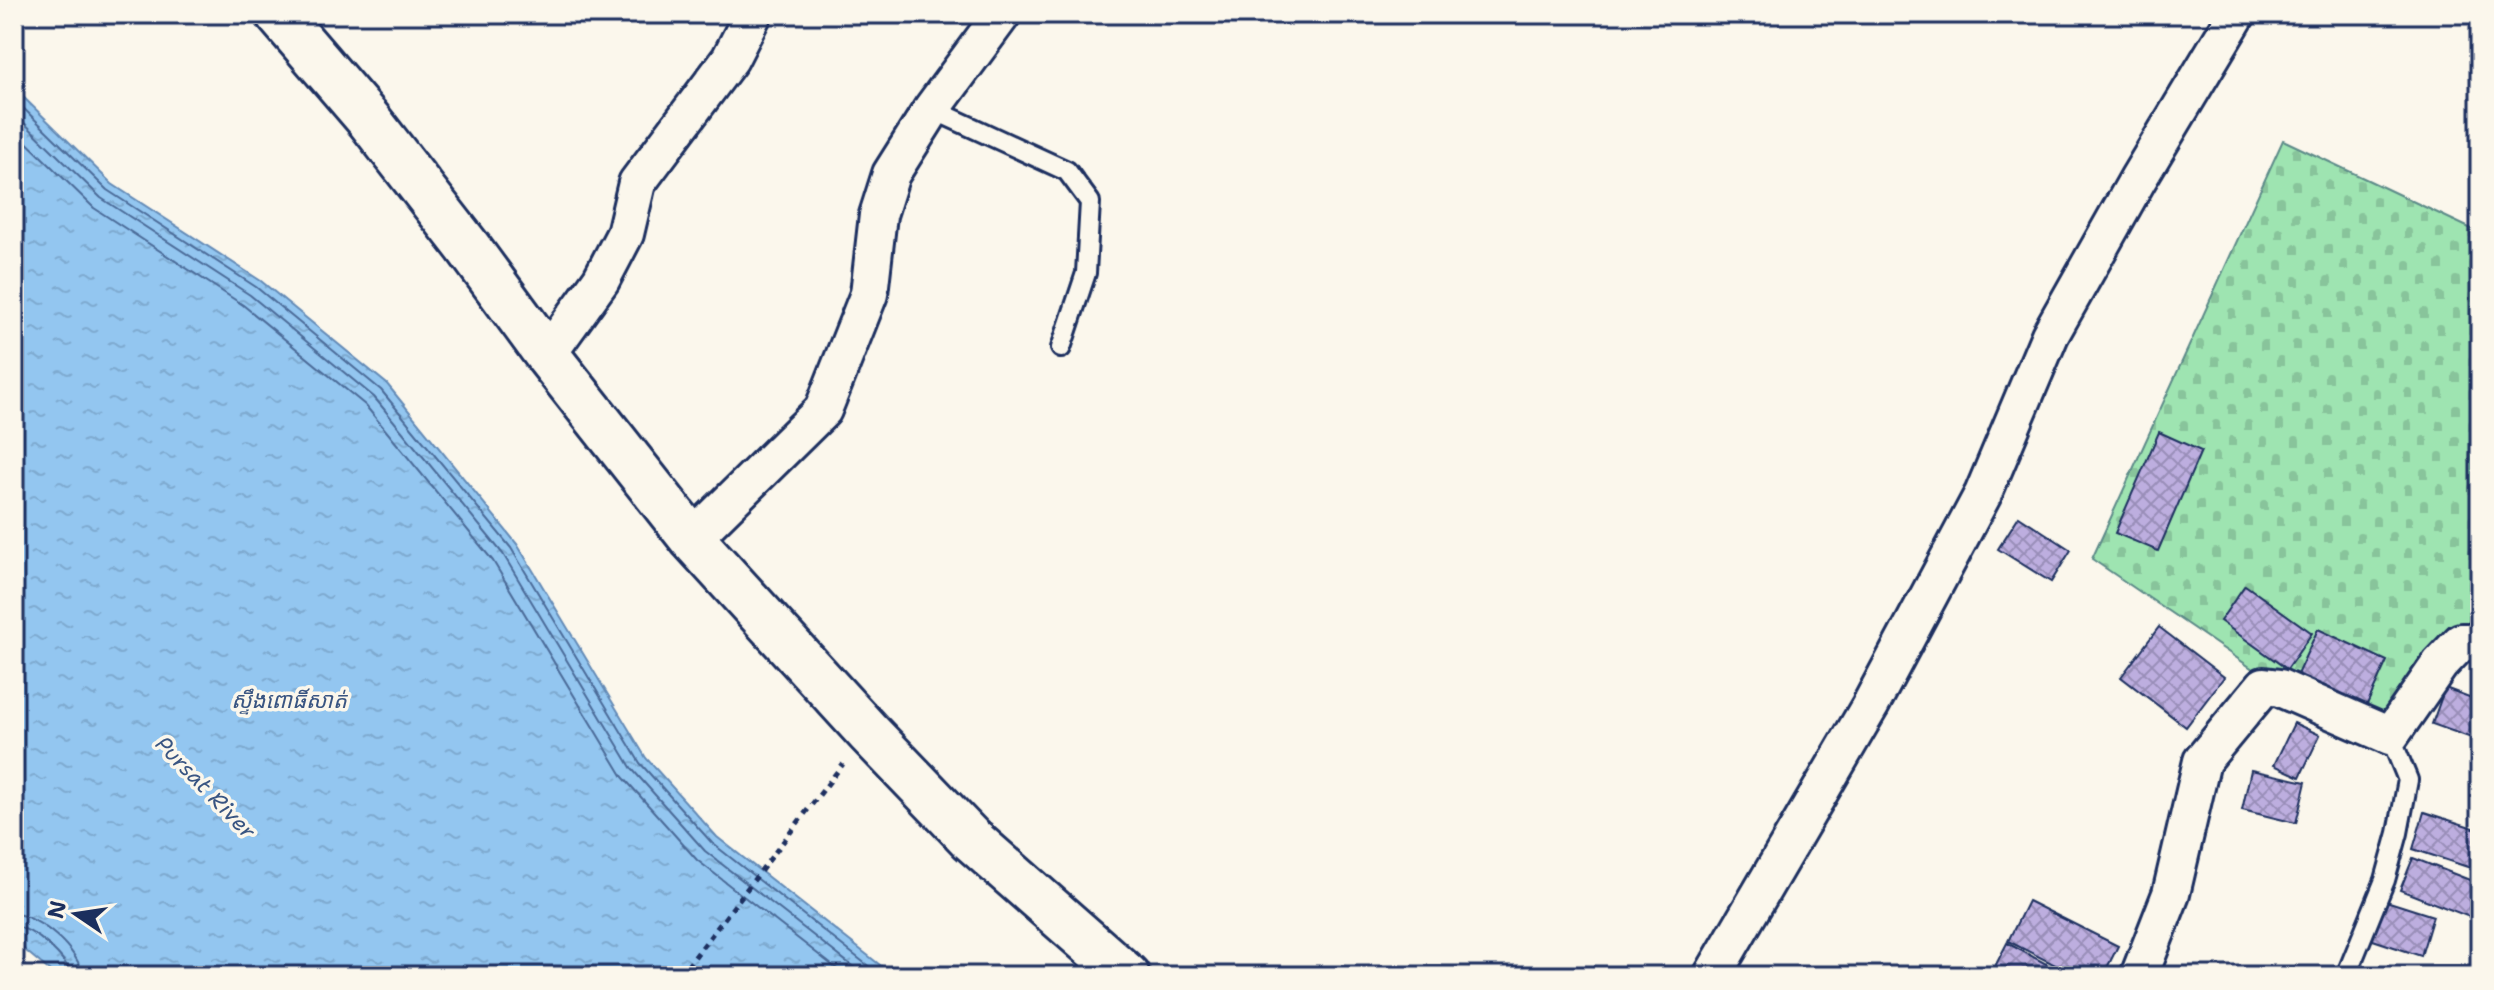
<svg xmlns="http://www.w3.org/2000/svg" width="2494" height="990" viewBox="0 0 2494 990" font-family="'Shantell Sans','Noto Sans Khmer',sans-serif">
<defs>
<pattern id="cemetery-stones" width="16" height="16" patternUnits="userSpaceOnUse" patternTransform="scale(2)"><rect width="16" height="16" fill="#9ee4b1"/><path d="M2 7V4a2 2 0 0 1 4 0v3zM10 15v-3a2 2 0 0 1 4 0v3z" fill="#88c49b"/></pattern>
<pattern id="water-ripples" width="26" height="14" patternUnits="userSpaceOnUse" patternTransform="scale(2)"><rect width="26" height="14" fill="#93c6f0"/><path d="M2 4q2-2 4 0t4 0M15 11q2-2 4 0t4 0" fill="none" stroke="#7eaad0"/></pattern>
<pattern id="building-cross-hatch" width="8" height="8" patternUnits="userSpaceOnUse" patternTransform="scale(2)"><rect width="8" height="8" fill="#bdaedf"/><path d="M0 0l8 8M0 8l8-8" fill="none" stroke="#998eb8"/></pattern>
</defs>
<rect width="100%" height="100%" fill="#fbf7ec"/>
<filter id="ink" filterUnits="userSpaceOnUse"><feTurbulence type="fractalNoise" baseFrequency=".0125" numOctaves="2"/><feDisplacementMap in="SourceGraphic" scale="16" xChannelSelector="R" yChannelSelector="G"/><feConvolveMatrix kernelMatrix="1 2 1 2 8 2 1 2 1" color-interpolation-filters="sRGB"/></filter>
<g filter="url(#ink)">
<path fill="url(#cemetery-stones)" stroke="#5c8a88" stroke-width="2" d="M2283,140L2480,233V605L2471,627L2380,723L2269,680L2092,559Z"/>
<path fill="url(#water-ripples)" stroke="#638ab6" stroke-width="2" d="M14,88L112,184L261,281L387,384L517,544L646,758L717,837L894,976H56L14,941Z"/>
<g fill="none" stroke-linecap="round" stroke-linejoin="round">
<path stroke="#4b6b98" stroke-width="2" d="M14,99L107,190L256,287L381,390L511,548L640,763L712,843L881,976
M14,113L101,198L250,295L374,397L503,554L632,769L705,851L865,976
M14,130L94,208L243,305L365,405L493,561L623,777L697,860L846,976
M14,914C38,915 81,951 82,976
M14,926C31,927 69,958 70,976"/>
</g>
<path fill="url(#building-cross-hatch)" stroke="#1b2f5e" stroke-width="2" d="M2159,432L2201,451L2158,551L2115,533Z
M2019,516L2071,550L2051,582L1998,549Z
M2245,585L2312,633L2287,669L2220,621Z
M2159,627L2224,677L2186,727L2121,677Z
M2318,629L2387,661L2363,713L2294,681Z
M2445,688L2480,701V741L2432,724Z
M2294,723L2320,735L2300,777L2274,765Z
M2251,770L2306,782L2296,823L2242,810Z
M2424,812L2480,830V871L2413,849Z
M2413,858L2480,884V897L2472,918L2400,890Z
M2383,900L2433,916L2421,956L2370,939Z
M2028,901L2118,946L2103,976H2077L2008,941Z
M2007,943L2069,976H1990Z"/>
<g fill="none" stroke-linecap="round" stroke-linejoin="round">
<defs>
<path id="lane" d="M932,109L1067,171L1090,202L1086,273L1061,348
M2346,976L2385,880L2398,833L2408,780L2390,736"/>
<path id="street" d="M547,355L601,280L625,234L637,183L730,59L753,14
M692,539L823,410L869,294L878,215L891,174L932,109L1002,14
M1712,976L1870,706L1983,494L2050,335L2138,179L2237,14
M2139,976L2171,894L2202,761L2264,686L2280,688L2390,736L2440,664L2461,642H2480"/>
<path id="secondary" d="M278,14L369,120L467,246L547,355L692,539L868,732L971,839L1127,976"/>
</defs>
<use href="#lane" stroke="#1b2f5e" stroke-width="24"/>
<use href="#street" stroke="#1b2f5e" stroke-width="42"/>
<use href="#secondary" stroke="#1b2f5e" stroke-width="50"/>
<path stroke="#1b2f5e" stroke-width="5" stroke-dasharray="6 6" stroke-linecap="butt" d="M680,976L843,764"/>
<use href="#lane" stroke="#fbf7ec" stroke-width="18"/>
<use href="#street" stroke="#fbf7ec" stroke-width="36"/>
<use href="#secondary" stroke="#fbf7ec" stroke-width="44"/>
</g>
</g>
<g text-anchor="middle" stroke-width="7" stroke-linejoin="round" paint-order="stroke">
<g font-size="22" font-style="italic" fill="#395582" stroke="#fbf7ec">
<text x="289" y="708">ស្ទឹងពោធិ៍សាត់</text>
<text transform="translate(206 787) rotate(46)" y="8">Pursat River</text>
</g>
</g>
<rect width="2494" height="990" fill="none" stroke="#fbf7ec" stroke-width="48"/>
<rect x="24" y="24" width="2446" height="942" fill="none" stroke="#1b2f5e" stroke-width="3" filter="url(#ink)"/>
<g transform="translate(76 914) rotate(283)" stroke="#fbf7ec" stroke-width="6" paint-order="stroke">
<path d="M0-6L14 30L0 20L-14 30Z" fill="#1b2f5e"/>
<text y="-12" font-size="22" font-weight="bold" text-anchor="middle" fill="#1b2f5e">N</text>
</g>
</svg>
